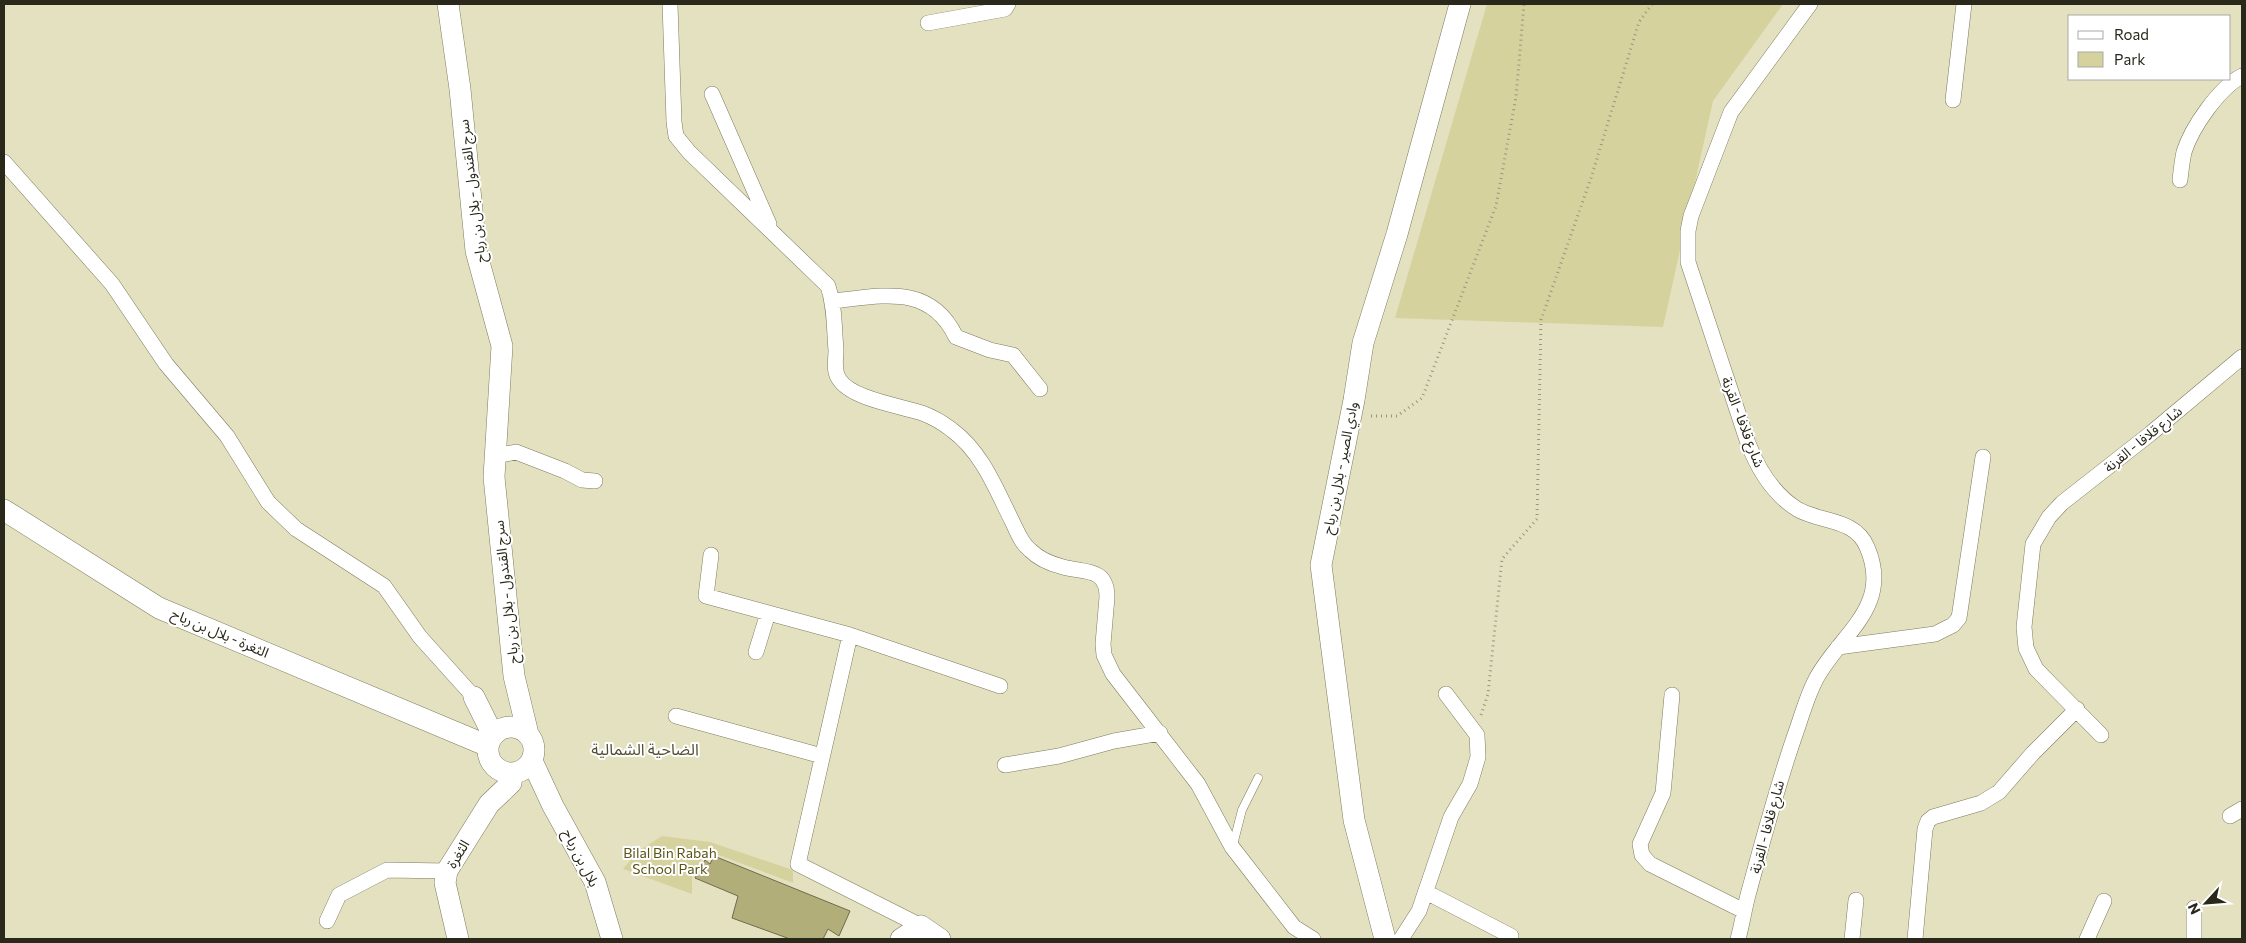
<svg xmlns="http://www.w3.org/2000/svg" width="2246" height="943" viewBox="0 0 2246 943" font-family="Commissioner,'Noto Sans Arabic',sans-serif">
<rect width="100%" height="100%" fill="#e4e1c0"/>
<path fill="#d6d29e" d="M1487,4H1783L1713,101L1663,327L1395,318Z
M662,836L710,842L793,870V883L708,851L692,873V894L623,869L637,852Z"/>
<path fill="#b2ae7a" stroke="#6d6b4d" d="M714,856L850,911L839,936L828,929L823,939H790L732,918L738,896L695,878L705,860L710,864Z"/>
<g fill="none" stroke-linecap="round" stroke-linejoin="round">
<defs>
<path id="lane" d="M1233,845L1242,810L1258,778"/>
<path id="street" d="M670,4L674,122L676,136L689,152L828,286C835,307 834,328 836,350C836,360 833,370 839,379C851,399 901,406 922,413C933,417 943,423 952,430C982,452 996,489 1012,521C1017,531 1021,543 1030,550C1039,559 1051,564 1063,567C1084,573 1107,567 1107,597L1103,644L1104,655L1113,674L1198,784L1232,847L1294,927L1313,939
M928,23L1005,9L1008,4
M712,94L769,224
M1953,100L1964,4
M4,162L112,284L166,364L227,436L268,502L296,529L384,586L420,637L474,697
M2180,180C2181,171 2182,161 2184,152C2192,127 2219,88 2242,76
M833,301C882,296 930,283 956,337L990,350L1013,355L1040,389
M495,456L516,452L565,471L582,480L595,481
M711,555L706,596L850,635L798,864L921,926
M850,635L1000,686
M1838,647L1935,634L1953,625L1959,618L1983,457
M756,652L768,613
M1672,695L1663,793L1640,844L1642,855L1650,864L1744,911
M676,716L822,756
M2101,735L2036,669L2026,648L2024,627L2033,544L2049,517L2062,503L2150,434L2242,357
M1005,765L1059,756L1114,741L1160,733
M2230,816L2242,809
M1426,892L1511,936
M2194,908V939
M327,921L339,895L387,870L447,871
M1401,939L1419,911L1451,817L1470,784L1478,757L1477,735L1446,694
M1738,939C1742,925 1744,910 1748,895C1763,840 1777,786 1796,732C1802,715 1807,696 1816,679C1840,634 1893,607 1867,547C1855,518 1821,523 1797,509C1773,494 1758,469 1748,443L1688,262V231L1691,216L1731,112L1810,4
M1852,939L1856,900
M1915,939L1925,829L1928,821L1933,817L1981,803L1999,792L2033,753L2077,709
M2087,939L2104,901"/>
<path id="secondary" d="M448,4L460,89L476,251L502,346L494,477L514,676L528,734
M4,510L159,608L488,746
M474,697L493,735
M488 750a23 23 0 1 1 46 0a23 23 0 1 1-46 0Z
M532,761L553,806L595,882L612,939
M458,939L445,883L447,871L489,804L511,783L512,774
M901,939L921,926L940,939
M1385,939L1354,820L1321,565L1354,400L1363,343L1397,234L1460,4"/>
</defs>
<use href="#lane" stroke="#7d7b5d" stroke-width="9"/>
<use href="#street" stroke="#7d7b5d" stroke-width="16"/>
<use href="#secondary" stroke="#7d7b5d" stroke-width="22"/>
<path stroke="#98967d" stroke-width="3" stroke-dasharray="1 4" stroke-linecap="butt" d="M1371,416H1397L1422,398L1496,206L1516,97L1524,4
M1481,715L1488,694L1502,559L1537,519L1541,320L1591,178L1639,22L1652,4"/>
<use href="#lane" stroke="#fff" stroke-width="8"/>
<use href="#street" stroke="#fff" stroke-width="15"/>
<use href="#secondary" stroke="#fff" stroke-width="21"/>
</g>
<g text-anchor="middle" stroke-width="4" stroke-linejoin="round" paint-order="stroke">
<g font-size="14" fill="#29281b" stroke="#fff">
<text transform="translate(472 191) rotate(-97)" y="5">سرج القندول - بلال بن رباح</text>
<text transform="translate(1743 422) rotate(69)" y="5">شارع قلافا - القرنة</text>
<text transform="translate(2143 439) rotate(-39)" y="5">شارع قلافا - القرنة</text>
<text transform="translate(1340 468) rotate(-79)" y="5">وادي الصير - بلال بن رباح</text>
<text transform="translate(506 592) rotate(-96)" y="5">سرج القندول - بلال بن رباح</text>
<text transform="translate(220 633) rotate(23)" y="5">الثغرة - بلال بن رباح</text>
<text transform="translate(1767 827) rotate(-75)" y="5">شارع قلافا - القرنة</text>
<text transform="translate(458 854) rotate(-59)" y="5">الثغرة</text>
<text transform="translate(581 858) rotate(63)" y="5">بلال بن رباح</text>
</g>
<g font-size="14" fill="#595316" stroke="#fff">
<text x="670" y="858">Bilal Bin Rabah<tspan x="670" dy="16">School Park</tspan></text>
</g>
<g font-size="16" fill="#525033" stroke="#fff">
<text x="645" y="755">الضاحية الشمالية</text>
</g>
</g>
<rect width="2246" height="943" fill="none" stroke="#29281b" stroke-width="10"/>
<rect x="2068" y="15" width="162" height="65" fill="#ffffff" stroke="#a9a9a4"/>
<rect x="2078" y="31" width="25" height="8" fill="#ffffff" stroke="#a9a9a4"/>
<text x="2114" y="40" font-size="15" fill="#29281b">Road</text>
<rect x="2078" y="52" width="25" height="15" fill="#d6d29e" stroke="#a9a9a4"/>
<text x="2114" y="65" font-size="15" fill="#29281b">Park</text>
<g transform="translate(2206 903) rotate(244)" stroke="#ffffff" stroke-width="4" paint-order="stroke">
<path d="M0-4L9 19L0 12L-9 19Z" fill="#29281b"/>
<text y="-8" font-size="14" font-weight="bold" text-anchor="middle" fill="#29281b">N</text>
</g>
</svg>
